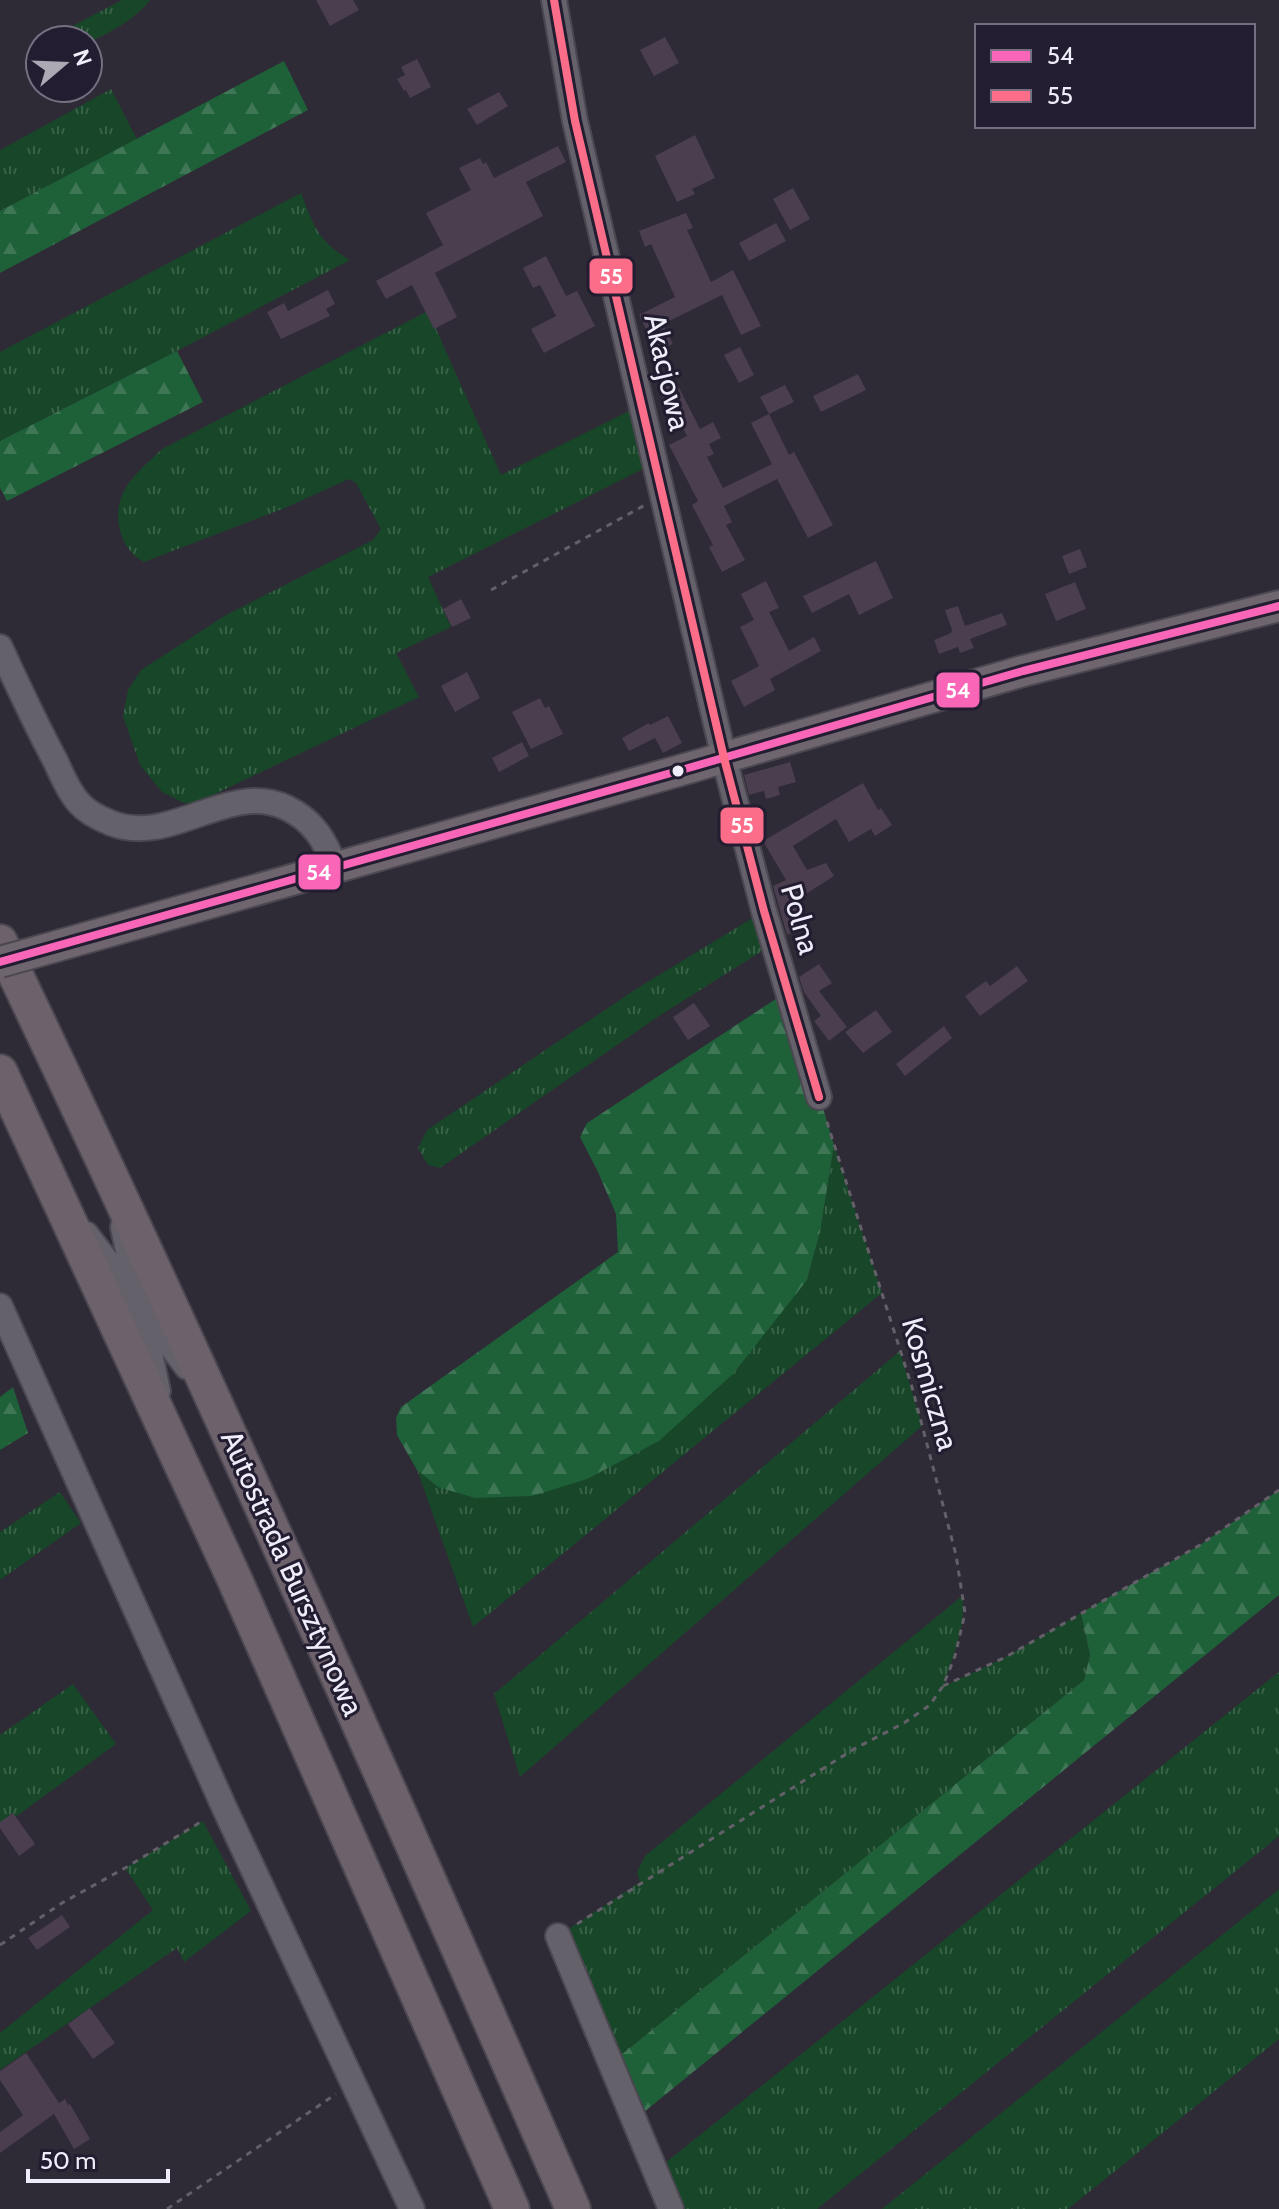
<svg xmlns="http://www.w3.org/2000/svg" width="1279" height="2209" viewBox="0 0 1279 2209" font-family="Cabin,sans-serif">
<defs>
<pattern id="grass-tufts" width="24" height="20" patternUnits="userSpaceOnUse" patternTransform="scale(2)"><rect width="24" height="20" fill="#174628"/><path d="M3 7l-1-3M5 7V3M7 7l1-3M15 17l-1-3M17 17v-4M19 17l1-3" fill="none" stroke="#396148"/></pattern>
<pattern id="forest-firs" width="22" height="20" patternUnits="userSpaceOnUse" patternTransform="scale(2)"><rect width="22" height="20" fill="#1e6038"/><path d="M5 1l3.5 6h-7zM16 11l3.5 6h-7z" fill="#3f7756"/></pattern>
</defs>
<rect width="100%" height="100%" fill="#2e2a36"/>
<path fill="url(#grass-tufts)" d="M122,0H150C138,17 108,35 88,42V40H46Z
M111,89L137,139L0,211V150Z
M301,193C315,228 317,240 350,260L177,351L0,441V352Z
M428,311L501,475L641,405L655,463L428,577L451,627L396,653L419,697L196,803H184L162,792L140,765L123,716L128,690L141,670L226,615L373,540L381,529L356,483L349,479L285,508L144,562C120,550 111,515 124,491C132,475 150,461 162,449Z
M764,911L773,944L656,1018L440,1168L428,1165L418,1148L427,1130L636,989Z
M834,1145L882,1293L473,1627L417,1470L438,1487L807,1280L820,1232Z
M900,1351L922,1426L520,1777L494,1694Z
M60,1492L81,1523L0,1580V1532Z
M962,1596C967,1628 952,1656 944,1686L1004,1658L1081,1613L1090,1655L1084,1680L610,2064L558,1936L640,1882L637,1872L645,1856Z
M1279,1672V1836L817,2209H671L655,2171Z
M73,1684L116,1744L0,1828V1735Z
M203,1821L251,1911L184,1962L177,1948L0,2070V2033L153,1910L125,1868Z
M1279,1889V2039L1068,2209H882Z"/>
<path fill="url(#forest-firs)" d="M284,61L308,110L0,273V211Z
M177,351L203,402L7,501L0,488V441Z
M788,991L834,1145L820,1232L807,1280L733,1374L659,1441L587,1479L532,1496L475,1498L438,1487L417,1470L397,1435L396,1418L401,1407L618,1252L616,1214L598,1172L580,1137L587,1123Z
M13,1387L28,1433L0,1450V1397Z
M1279,1490V1595L633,2121L610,2064L1084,1680L1090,1655L1081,1613L1200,1545Z"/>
<path fill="#4a3e4f" d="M316,0H353L359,10L330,26Z
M665,37L679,63L654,76L640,50Z
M417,59L431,87L410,98L406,90L404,91L397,79L405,75L401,67Z
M499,92L508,106L477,125L467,109Z
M695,135L715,178L692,189L695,194L677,202L655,156Z
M558,146L566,162L526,182L543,216L435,273L457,317L434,329L412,285L386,299L376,281L443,245L426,213L471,190L459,168L480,158L483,164L486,162L494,178Z
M793,188L810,219L790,230L773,199Z
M686,213L693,228L687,230L711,282L733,270L761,326L741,335L722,295L663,324L673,344L657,351L639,315L675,297L651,244L645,247L639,231Z
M776,223L786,241L749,261L739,243Z
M546,256L566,296L577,291L595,326L544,353L531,329L556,316L540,285L533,288L523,268Z
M328,290L335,304L326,309L330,316L281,339L267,312L284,303L288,311Z
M740,347L754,375L739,383L724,355Z
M858,374L866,390L821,412L813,396Z
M675,380L700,429L713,422L721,438L709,444L714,454L707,457L723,488L772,464L751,423L769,414L789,455L794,452L833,525L808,538L777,479L724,506L732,522L726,525L745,560L722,572L709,547L713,545L692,505L698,501L669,445L687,436L674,411L670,413L658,389Z
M785,385L794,402L769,414L760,397Z
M1080,549L1087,567L1069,574L1062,556Z
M876,561L893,598L859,615L849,594L812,613L803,596Z
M766,581L779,608L769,612L789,651L814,637L821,651L770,679L775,690L744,707L731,681L759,666L740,627L754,620L741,594Z
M1075,582L1086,609L1056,621L1045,594Z
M461,599L471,618L452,627L443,609Z
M958,606L965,626L1002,613L1007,625L970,639L974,648L960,653L958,647L939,654L934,640L951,633L952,630L945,610Z
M467,672L480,698L455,712L441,686Z
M540,698L545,708L549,706L563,734L531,749L512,712Z
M668,716L682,743L663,753L655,738L629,751L622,738L649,723L650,725Z
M522,742L529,756L499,772L492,758Z
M790,762L796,782L778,787L780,795L766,799L764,791L749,795L744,775Z
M863,783L878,810L881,808L892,825L875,836L871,829L849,842L836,819L793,846L807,870L826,863L834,876L795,901L805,928L787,935L773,886L786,880L763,841Z
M819,964L832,983L819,991L847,1027L829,1041L814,1021L821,1016L804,992L799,977Z
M1017,966L1028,981L980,1016L965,996L986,981L990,986Z
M694,1003L710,1026L688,1040L673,1017Z
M876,1010L892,1032L863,1053L845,1032Z
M944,1026L952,1038L905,1076L896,1064Z
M13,1813L35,1844L19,1856L0,1828V1822Z
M62,1915L70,1927L37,1950L28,1938Z
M90,2008L115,2043L93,2059L68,2024Z
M26,2053L59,2103L65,2099L68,2105L70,2104L90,2139L74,2149L54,2114L0,2153V2132L23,2115L0,2080V2071Z"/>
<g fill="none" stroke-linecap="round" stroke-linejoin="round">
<defs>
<path id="minor" d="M554,0L575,121L724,758L764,911L819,1097
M0,647C18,686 36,725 56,762C62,776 70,794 80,804C88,813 101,819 111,823C171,847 228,780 287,808C314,821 325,841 335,867
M123,1227L158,1391
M86,1234L187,1367
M0,1306L224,1807L412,2209
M558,1936L671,2209"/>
<path id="major" d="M57,946L678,771L1023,671L1279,606"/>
<path id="highway" d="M0,942C200,1360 387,1784 573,2209
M0,1072L234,1578L512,2209"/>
</defs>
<use href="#minor" stroke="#4a4751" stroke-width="28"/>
<use href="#major" stroke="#4a4751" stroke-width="34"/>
<use href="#highway" stroke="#4a4751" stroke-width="38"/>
<path stroke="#636069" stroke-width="3" stroke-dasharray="6 6" stroke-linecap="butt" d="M491,590L645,505
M943,1686L1004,1658L1200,1545L1279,1490
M577,1924L854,1749L904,1723L930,1705L943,1686L955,1656L965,1613L956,1555L912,1387L825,1116
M0,1945L62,1903L125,1868L204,1820
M167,2209L336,2094"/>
<use href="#minor" stroke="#64616b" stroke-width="24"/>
<use href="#major" stroke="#6f656e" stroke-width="30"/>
<use href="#highway" stroke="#6d616b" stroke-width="34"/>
<defs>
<path id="major-bridge" d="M0,962L57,946"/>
</defs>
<use href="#major-bridge" stroke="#4a4751" stroke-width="34" stroke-linecap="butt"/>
<use href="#major-bridge" stroke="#6f656e" stroke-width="30"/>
<defs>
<path id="bus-1" d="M0,962L678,771L1023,671L1279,606"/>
<path id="bus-2" d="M554,0L575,121L724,758L764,911L819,1097"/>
</defs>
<use href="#bus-1" stroke="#221d30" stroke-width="14"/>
<use href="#bus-2" stroke="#221d30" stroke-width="14"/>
<use href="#bus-1" stroke="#fa66b7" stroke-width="8"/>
<use href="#bus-2" stroke="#fb6d88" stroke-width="8"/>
</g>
<circle fill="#f0edfa" stroke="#221d30" stroke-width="3" cx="678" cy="771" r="7"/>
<g text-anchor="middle" stroke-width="6" stroke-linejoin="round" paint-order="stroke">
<g font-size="30" fill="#f0edfa" stroke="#221d30">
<text transform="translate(667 372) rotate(77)" y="10">Akacjowa</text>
<text transform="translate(800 919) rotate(74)" y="10">Polna</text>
<text transform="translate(930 1384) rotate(74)" y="10">Kosmiczna</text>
<text transform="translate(292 1573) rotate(66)" y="10">Autostrada Bursztynowa</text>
</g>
</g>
<g stroke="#221d30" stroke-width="3">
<rect x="588" y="257" width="46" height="38" rx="8" fill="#fb6d88"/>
<rect x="935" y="671" width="46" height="38" rx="8" fill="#fa66b7"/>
<rect x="719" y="806" width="46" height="39" rx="8" fill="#fb6d88"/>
<rect x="297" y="853" width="45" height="38" rx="8" fill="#fa66b7"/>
</g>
<g font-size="22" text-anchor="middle" font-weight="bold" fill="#fff">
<text x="611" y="284">55</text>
<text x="958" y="698">54</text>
<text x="742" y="833">55</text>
<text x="319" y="880">54</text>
</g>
<rect x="975" y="24" width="280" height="104" fill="#221d30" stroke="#747081" stroke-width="2"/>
<rect x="991" y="50" width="40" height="12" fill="#fa66b7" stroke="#747081" stroke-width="2"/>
<text x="1047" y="64" font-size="24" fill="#f0edfa">54</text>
<rect x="991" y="90" width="40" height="12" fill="#fb6d88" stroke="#747081" stroke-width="2"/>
<text x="1047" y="104" font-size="24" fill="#f0edfa">55</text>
<g transform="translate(64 64) rotate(71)"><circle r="38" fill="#221d30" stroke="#747081" stroke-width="2"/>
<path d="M0-6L14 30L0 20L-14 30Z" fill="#aca9b5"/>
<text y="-12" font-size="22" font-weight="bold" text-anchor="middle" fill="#f0edfa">N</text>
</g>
<path d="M28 2169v12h140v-12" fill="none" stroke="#f0edfa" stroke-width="4"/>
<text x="40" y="2169" font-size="24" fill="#f0edfa" stroke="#221d30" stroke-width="6" paint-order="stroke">50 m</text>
</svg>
